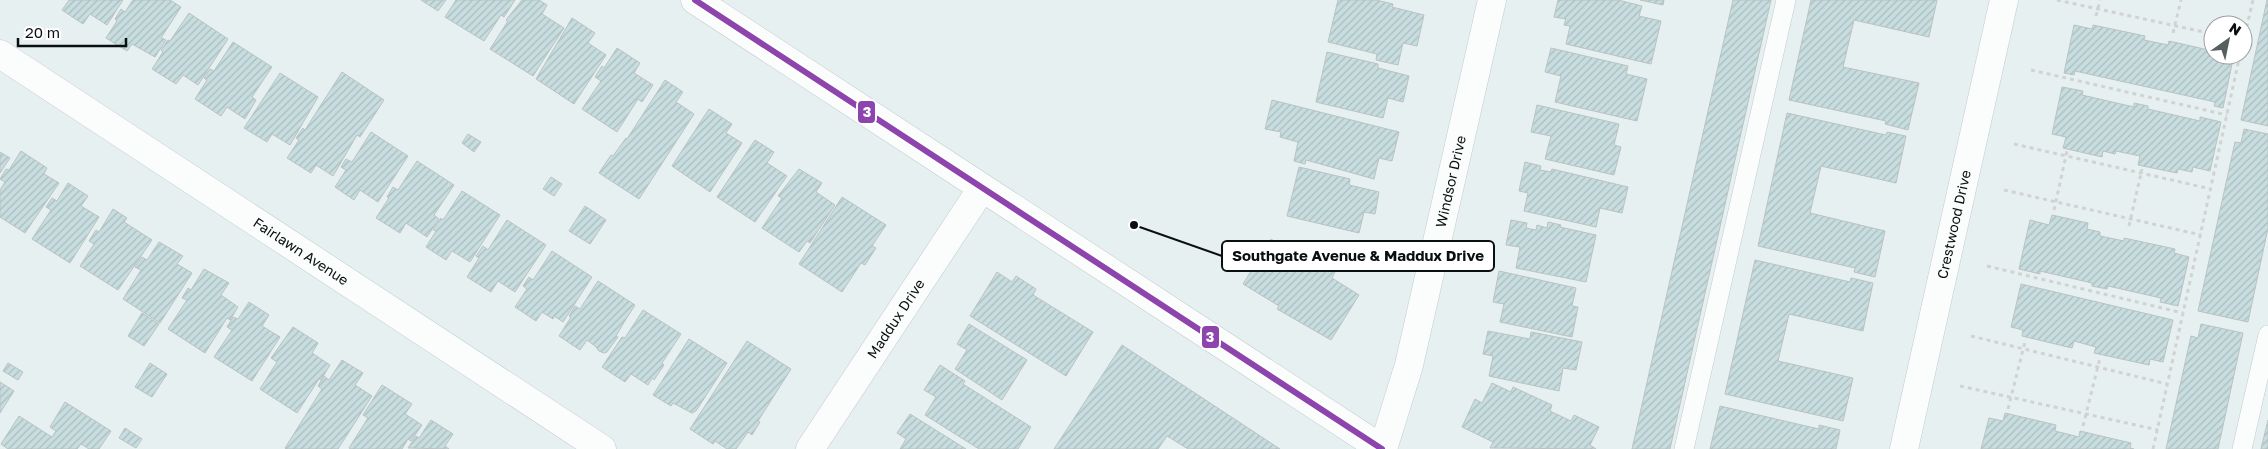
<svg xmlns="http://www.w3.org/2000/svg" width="2268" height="449" viewBox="0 0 2268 449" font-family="'Golos Text',sans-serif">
<defs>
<pattern id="building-hatch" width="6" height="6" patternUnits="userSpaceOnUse" patternTransform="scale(1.25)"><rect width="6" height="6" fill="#c7dddf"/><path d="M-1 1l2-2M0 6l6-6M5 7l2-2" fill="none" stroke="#aabdbe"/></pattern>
</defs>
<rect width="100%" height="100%" fill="#e6f0f1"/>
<path fill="url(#building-hatch)" stroke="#bbc2c2" d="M69,0H123L107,25L90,14L83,24L62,10Z
M133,0H170L181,7L161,38L166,40L155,57L132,44L127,51L106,38L117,21L115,19L121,9L125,12Z
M421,0H446L438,11Z
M456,0H515L504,17L501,15L484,41L445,17Z
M522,0H539L547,5L542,14L564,28L533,76L490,49L508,21L506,20Z
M1338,0H1376L1393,4L1392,7L1424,15L1417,46L1403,43L1398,65L1376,60L1377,54L1328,42Z
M1558,0H1618L1642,6L1639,16L1661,21L1651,64L1566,44L1570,26L1564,25L1566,19L1554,17Z
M1640,0H1664L1663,5Z
M1733,0H1771L1670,449H1632Z
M1811,0H1937L1929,37L1854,20L1843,67L1919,83L1908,130L1885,124L1886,121L1789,100Z
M2267,0H2268V126L2241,120Z
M189,13L228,39L198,85L183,75L176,84L152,69L163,52L161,50L168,40L170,41Z
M572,18L595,33L588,43L606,55L574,104L536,79Z
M2074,25L2092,29L2093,25L2145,36L2144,40L2168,45L2169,41L2213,51V55L2233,59L2223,108L2214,106L2215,102L2075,71L2074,75L2064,73Z
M233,42L272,67L252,97L256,100L245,119L227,107L221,116L195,99L207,80L204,78L210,69L214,71Z
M617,48L640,63L634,73L653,85L642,102L638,99L617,132L582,109L601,81L595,77L602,66L604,68Z
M1551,48L1628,66L1626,74L1647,79L1637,121L1555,102L1561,76L1545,72Z
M1327,52L1378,64V68L1409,76L1403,102L1388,98L1383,118L1316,102Z
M342,72L384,100L360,137L357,135L333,176L316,165L311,173L287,158L299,140L296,138L303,128L305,130Z
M280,73L318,97L290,145L272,134L267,142L244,128Z
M665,80L683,92L676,102L694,114L639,199L599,173L611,155L613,156L626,138L627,139Z
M2062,87L2083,91L2082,95L2134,107V103L2148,106V109L2200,121V117L2221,122L2210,171L2193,167L2192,172L2178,169L2177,173L2138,165L2140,156L2116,151L2115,154L2103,151L2102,157L2063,148L2066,137L2052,134Z
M1272,100L1399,132L1392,161L1379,158L1374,179L1306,160L1305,164L1294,161L1298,142L1280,137L1281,132L1265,129Z
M1537,105L1619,124L1614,145L1621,147L1614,175L1545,159L1551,136L1531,132Z
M709,109L732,124L726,133L742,143L710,192L672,166Z
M1787,113L1886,135L1887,132L1906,136L1896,183L1821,166L1810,213L1885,231L1875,277L1854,272L1855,268L1758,246Z
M2244,129L2268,134V228L2248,322L2198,311L2235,142L2241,143Z
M371,132L408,156L378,202L360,190L354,200L335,187L346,170L341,167L346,159L352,162Z
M468,134L481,142L474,152L462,143Z
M755,140L774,152L767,163L787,176L755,222L717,197Z
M21,151L47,168L44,174L59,183L25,233L0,217V190L5,182L0,179L6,169L9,170Z
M0,152L10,158L0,173Z
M417,161L454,185L434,215L439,219L427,237L406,223L400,233L376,218L389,198L387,197L393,187L398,190Z
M1525,162L1541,166L1540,170L1551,172L1552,169L1628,187L1622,213L1600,208L1596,227L1524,211L1528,193L1519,191Z
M1299,167L1350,179L1349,185L1379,192L1375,214L1364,212L1359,233L1287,216Z
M799,169L822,183L816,192L835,205L810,243L807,241L799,252L762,228L782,198L778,196Z
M551,177L562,184L554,196L543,189Z
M68,183L88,196L81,206L99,217L70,263L32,239L51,210L46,207L52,198L57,201Z
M462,191L500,215L470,262L452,251L446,260L426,247L436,231L433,230L441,218L443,220Z
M842,197L886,225L872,246L876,248L865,265L861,263L842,292L799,264Z
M585,206L606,220L590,244L569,231Z
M113,209L127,218L124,222L152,240L118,290L80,266L94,244L89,241L96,230L99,232Z
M2052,215L2088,223L2087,229L2100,232V236L2124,241V238L2175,249L2174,253L2189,257L2178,306L2160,302L2161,298L2108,286L2107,289L2092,286V283L2040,271V274L2019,269L2030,220L2049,225Z
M507,220L546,245L515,292L498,281L491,292L467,277L479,258L476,256L483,246L488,250Z
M1511,220L1527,223L1526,228L1536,230L1537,225L1547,228L1548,222L1561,225L1560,227L1596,235L1586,282L1516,268L1520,247L1506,245Z
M1271,239L1321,271L1325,265L1335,272L1332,278L1359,295L1331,340L1277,309L1279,306L1243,284Z
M159,242L183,256L177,264L192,273L160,323L123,299L141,270L135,267L142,257L147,260Z
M552,251L592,277L563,322L554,316L553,319L542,312L536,321L515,307L527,289L523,286L529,277L533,280Z
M1755,260L1850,282L1851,278L1873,283L1863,331L1789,314L1778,361L1853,378L1843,421L1725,394Z
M204,269L229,283L221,295L238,307L230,320L227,318L205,353L168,329L187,300L182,298L188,288L191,290Z
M1499,271L1576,288L1572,306L1578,307L1572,337L1500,322L1504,304L1493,302Z
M997,272L1012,282L1016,276L1036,289L1033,295L1093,332L1066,376L970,316Z
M598,281L635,305L623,324L616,336L618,337L607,352L604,353L599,351L595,346L587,340L580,350L559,336L571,317L569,316L575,306L580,309Z
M2021,284L2173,320L2163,362L2150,359L2149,365L2094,353L2096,347L2074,341L2072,348L2022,336L2023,330L2011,327Z
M249,302L269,315L262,326L280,337L252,381L214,357L232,330L227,327L233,317L238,319Z
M643,310L681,334L662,363L664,365L654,380L652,378L648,385L631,374L625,382L602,367L622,337L625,338Z
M142,313L159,324L144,346L128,336Z
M969,324L1027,360L1002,400L955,369L967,350L957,344Z
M2201,324L2243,333L2218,449H2166L2191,336L2198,338Z
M293,327L318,343L312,353L330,365L321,380L319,379L297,413L260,389L277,362L271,358Z
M1488,331L1530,339L1531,332L1582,342L1576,370L1563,368L1559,391L1489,376L1493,356L1483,354Z
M689,339L727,363L696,411L692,413L673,403L671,406L653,395Z
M747,341L791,369L758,421L760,422L752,435L748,432L736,449H727L715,441L713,444L690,429Z
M1122,345L1280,449H1188L1167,436L1158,449H1054Z
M342,360L363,373L355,385L372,396L338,449H286L285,448L322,389L318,386L324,376L329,380Z
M8,363L23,372L18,380L3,371Z
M150,363L167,374L152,397L135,387Z
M940,365L965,381L963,384L1031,427L1018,449H979L925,415L936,397L924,390Z
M0,382L14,391L0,413Z
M1492,383L1511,392L1513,387L1552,405L1550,411L1571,421L1574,415L1599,427L1590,445L1596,449L1490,448L1493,442L1462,427L1475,399L1482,403Z
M382,385L412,404L405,414L422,425L411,441L408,439L402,449H351L349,448L368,418L363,415Z
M65,402L111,431L99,449H89L81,444L77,449H8L1,444L19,416L52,437L56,431L50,427Z
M1720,406L1819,429V425L1840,430L1836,449H1710Z
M2005,413L2056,425L2055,431L2079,437L2080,431L2131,443L2130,448L2134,449H1981L1989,418L2003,421Z
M910,414L966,449H900L906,439L897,433Z
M431,420L453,434L445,446L449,449L408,448L416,436L419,438Z
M2268,420V449H2261Z
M125,428L142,439L136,448L119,438Z"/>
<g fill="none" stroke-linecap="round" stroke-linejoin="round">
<defs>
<path id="lane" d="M1684,449L1786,0
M2242,449L2268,335"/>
<g id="street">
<path id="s1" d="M0,54L602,449"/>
<path id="s2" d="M810,449L982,188"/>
<path id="s3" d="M1383,449L1409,365L1492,0"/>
<path id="s4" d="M1904,449L2004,0"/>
</g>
<path id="secondary" d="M695,0L1382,449"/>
</defs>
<use href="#lane" stroke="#c3cbcc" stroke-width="20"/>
<use href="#street" stroke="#c3cbcc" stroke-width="29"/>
<use href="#secondary" stroke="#c3cbcc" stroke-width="29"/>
<path stroke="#d1d3d3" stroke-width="3" stroke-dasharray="4 4" stroke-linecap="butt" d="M2057,0L2213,34
M2096,16L2100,0
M2173,33L2181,0
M2243,43L2253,0
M2031,70L2227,115
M2014,144L2211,189
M2004,190L2201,235
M2054,210L2067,151
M2129,226L2142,169
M1987,266L2183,313
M1971,336L2167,384
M1960,386L2158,430
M2008,409L2025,342
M2083,426L2100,358
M2153,449L2240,55"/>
<use href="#lane" stroke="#fbfdfd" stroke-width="19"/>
<use href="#street" stroke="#fbfdfd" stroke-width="28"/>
<use href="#secondary" stroke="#fbfdfd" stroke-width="28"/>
<defs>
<path id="bus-1" d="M695,0L1382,449"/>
</defs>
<use href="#bus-1" stroke="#fff" stroke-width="10"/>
<use href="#bus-1" stroke="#8e44ad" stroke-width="6"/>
</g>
<g text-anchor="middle" stroke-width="5" stroke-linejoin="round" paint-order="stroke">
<g font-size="14" fill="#0a1011" stroke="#fff">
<text dy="5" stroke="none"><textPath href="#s3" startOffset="276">Windsor Drive</textPath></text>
<text dy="5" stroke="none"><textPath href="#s4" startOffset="230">Crestwood Drive</textPath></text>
<text dy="5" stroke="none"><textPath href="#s1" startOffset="360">Fairlawn Avenue</textPath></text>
<text dy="5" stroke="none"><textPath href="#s2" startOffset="156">Maddux Drive</textPath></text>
</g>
</g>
<path fill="none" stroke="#0a1011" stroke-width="2" d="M1134 225L1222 256"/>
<circle fill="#0a1011" stroke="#fff" stroke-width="2" cx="1134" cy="225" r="5"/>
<rect fill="#fff" stroke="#0a1011" stroke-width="2" x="1222" y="241" width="272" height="30" rx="5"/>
<g font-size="15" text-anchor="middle" font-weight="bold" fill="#0a1011">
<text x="1358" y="261">Southgate Avenue &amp; Maddux Drive</text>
</g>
<g stroke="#fff" stroke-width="2">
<rect x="857" y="100" width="19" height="24" rx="5" fill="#8e44ad"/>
<rect x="1201" y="325" width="19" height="24" rx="5" fill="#8e44ad"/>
</g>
<g font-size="14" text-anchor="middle" font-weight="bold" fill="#fff">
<text x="867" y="117">3</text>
<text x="1210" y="342">3</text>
</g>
<g transform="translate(2228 40) rotate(33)"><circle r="24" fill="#ffffff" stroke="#9d9fa0"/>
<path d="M0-4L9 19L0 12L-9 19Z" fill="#575e5f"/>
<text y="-8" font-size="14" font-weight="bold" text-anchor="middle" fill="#0a1011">N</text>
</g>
<path d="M18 38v8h108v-8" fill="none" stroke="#0a1011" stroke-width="2.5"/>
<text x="25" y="38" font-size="15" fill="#0a1011" stroke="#ffffff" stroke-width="4" paint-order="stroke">20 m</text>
</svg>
